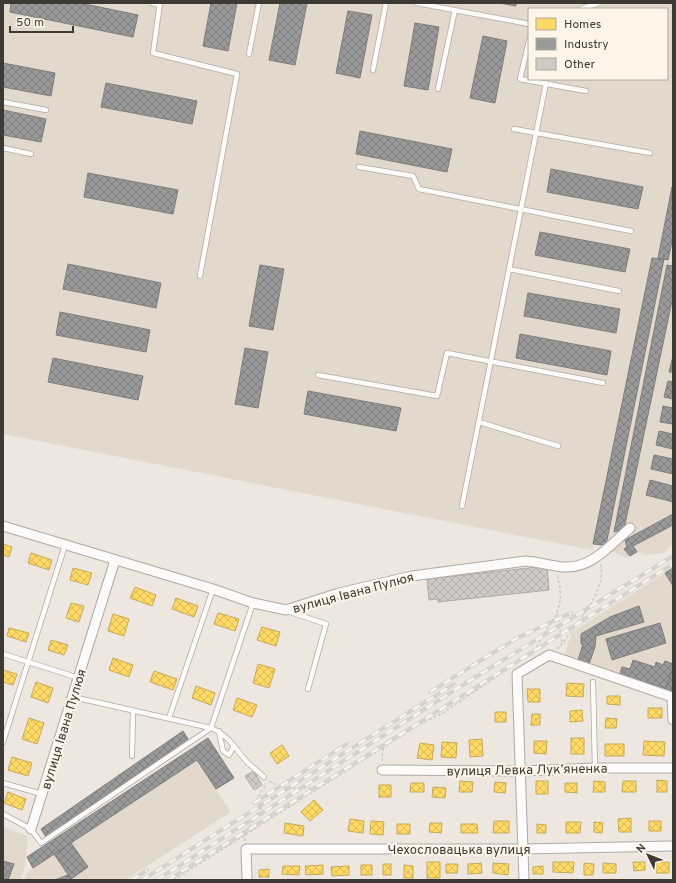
<svg xmlns="http://www.w3.org/2000/svg" width="676" height="883" viewBox="0 0 676 883" font-family="Overpass,sans-serif">
<defs>
<pattern id="homes-cross-hatch" width="8" height="8" patternUnits="userSpaceOnUse"><rect width="8" height="8" fill="#ffd966"/><path d="M0 0l8 8M0 8l8-8" fill="none" stroke="#dbbb59"/></pattern>
<pattern id="industry-cross-hatch" width="8" height="8" patternUnits="userSpaceOnUse"><rect width="8" height="8" fill="#999"/><path d="M0 0l8 8M0 8l8-8" fill="none" stroke="#7e7e7e"/></pattern>
<pattern id="building-cross-hatch" width="8" height="8" patternUnits="userSpaceOnUse"><rect width="8" height="8" fill="#cfcac5"/><path d="M0 0l8 8M0 8l8-8" fill="none" stroke="#b3aeaa"/></pattern>
</defs>
<rect width="100%" height="100%" fill="#ede7e0"/>
<path fill="#e3d8cc" fill-rule="evenodd" d="M3,3H673V543L664,553L647,555L637,552L627,558L594,544L592,550L3,434ZM529,9H667V79H529Z
M673,568V691L564,656L572,632Z
M208,738L234,778L216,790L231,812L125,880H24L27,873L33,868L27,857Z
M3,827L28,836L25,866L20,880H3Z"/>
<path fill="url(#homes-cross-hatch)" stroke="#c5a957" d="M3,544L12,547L9,557L3,555Z
M31,553L52,560L49,570L28,563Z
M73,568L92,573L88,585L70,580Z
M135,587L156,595L152,606L130,598Z
M176,598L198,606L194,617L172,609Z
M71,603L84,606L79,622L66,618Z
M218,613L239,619L235,631L214,624Z
M113,614L129,619L124,636L108,631Z
M262,627L280,632L276,646L257,640Z
M9,628L29,633L26,642L7,636Z
M51,640L68,645L64,655L48,650Z
M113,658L133,665L129,677L109,670Z
M258,664L275,669L269,688L253,683Z
M3,670L17,674L13,685L3,682Z
M154,671L177,679L173,690L150,682Z
M36,682L53,688L48,703L31,697Z
M567,683L584,684L583,697L566,696Z
M196,686L215,693L211,705L192,698Z
M527,689H540V702H528Z
M607,696H620V705L607,704Z
M237,698L257,705L252,717L233,710Z
M648,708H662V718H648Z
M582,710L583,721L570,722V711Z
M495,712H506V722H495Z
M532,714H540V725H531Z
M29,718L44,723L37,744L22,739Z
M606,718L617,719L616,728H605Z
M571,738H584V754H571Z
M482,739L483,756L470,757L469,740Z
M534,741H547L546,754L534,753Z
M644,741L665,742L664,756L643,755Z
M442,742L457,743L456,758L441,757Z
M420,743L434,745L432,760L417,758Z
M605,744H624V756H605Z
M282,745L289,756L277,764L270,753Z
M12,757L32,763L28,776L8,770Z
M657,780L667,781V792H657Z
M460,781L473,782L472,792H459Z
M536,781H548V794H536Z
M594,781L605,782V792H593Z
M623,781H636V792H622Z
M495,782L506,783L505,793L494,792Z
M411,783H424V792H410Z
M565,783H577V793L565,792Z
M379,785H391V797H379Z
M433,787L446,788L445,798L432,797Z
M8,792L26,799L22,810L4,803Z
M314,800L323,810L310,821L301,812Z
M631,818V832H619L618,819Z
M350,819L364,821L363,833L348,831Z
M371,821L384,822L383,835L370,834Z
M494,821H509V833H493Z
M649,821H661V831H649Z
M566,822H581L580,833H566Z
M594,822L603,823L602,833L594,832Z
M285,823L304,826L303,836L284,833Z
M430,823H442L441,833L429,832Z
M397,824H410V834H397Z
M461,824H477L478,833H461Z
M537,824L546,825V833H537Z
M427,862H440V878H427Z
M553,862H574L573,873L553,872Z
M633,862H645V870L634,871Z
M656,862H669V873H656Z
M481,863L482,873L468,874V864Z
M493,863L509,864L508,875L493,873Z
M584,863L594,864L593,875H584Z
M603,863L616,864V873H603Z
M383,864H391V875H383Z
M446,864H458L457,873H446Z
M323,865V874L306,875L305,866Z
M361,865H372V875H361Z
M404,865L413,866V878H404Z
M283,866H300L299,875L282,874Z
M349,866V875L332,876L331,867Z
M543,866V874H533V867Z
M269,869V877H259V870Z"/>
<path fill="url(#industry-cross-hatch)" stroke="#7d7c7b" d="M11,3H80L138,15L133,37L10,12Z
M211,3H237L228,51L203,46Z
M280,3H307L295,65L269,60Z
M499,3H516V6Z
M348,11L372,15L360,78L336,73Z
M415,23L439,27L428,90L404,86Z
M483,36L507,41L495,103L470,98Z
M3,63L55,73L51,96L3,87Z
M106,83L197,101L192,124L101,107Z
M3,110L46,119L41,142L3,135Z
M360,131L452,149L447,172L356,154Z
M551,169L643,187L638,209L547,192Z
M88,173L178,190L173,214L84,197Z
M672,187L673,237L668,260L658,258Z
M540,232L630,249L625,272L535,255Z
M652,258L664,259L606,545L593,544Z
M68,264L161,283L156,308L63,289Z
M260,265L284,269L273,330L249,326Z
M667,265L673,266V296L624,529L614,532Z
M528,293L620,309L616,333L524,316Z
M60,312L150,330L146,352L56,335Z
M520,334L611,351L607,375L516,358Z
M245,348L268,352L258,408L235,404Z
M673,356V372H669Z
M53,358L143,376L138,400L48,382Z
M668,381L673,382V399L664,397Z
M308,391L401,408L396,431L304,414Z
M663,406L673,408V424L660,422Z
M659,431L673,434V449L656,445Z
M654,455L673,459V474L651,469Z
M650,480L673,486V502L646,495Z
M673,514V525L633,546L637,552L630,556L624,549L627,547L625,540Z
M673,568V586L665,573Z
M639,606L644,622L596,636L595,647L589,664L578,660L583,644H581V634L610,617Z
M660,623L666,643L612,660L606,639Z
M633,660L655,667L656,662L663,665L665,661L673,664L666,689L620,674L622,667L630,669Z
M673,668V691L666,689Z
M183,731L188,739L46,837L41,829Z
M208,738L234,778L216,789L197,760L33,868L27,857Z
M71,843L88,867L71,879L54,854Z
M3,861L14,864L8,880H3Z
M68,875L71,879L70,880H55Z"/>
<path fill="url(#building-cross-hatch)" stroke="#afaaa6" d="M547,566L549,590L438,602V599L429,600L427,579Z
M254,771L262,785L254,790L245,776Z"/>
<g fill="none" stroke-linecap="round" stroke-linejoin="round">
<defs>
<path id="service" d="M152,3L160,5
M160,3L153,53L237,74L200,276
M417,3L529,24
M581,9L599,3
M529,41L520,79L586,91
M249,54L259,3
M373,70L386,3
M438,89L455,10
M3,102L46,110
M514,129L650,153
M3,148L31,154
M359,167L413,176L419,189L631,231
M509,269L619,291
M318,375L437,396L447,353L603,383
M479,422L558,446
M462,506L546,83
M287,611L326,624L308,689
M3,654L79,678
M593,682L595,768
M73,697L211,728C221,732 227,737 234,746L229,755L223,751L219,731
M169,718L213,589
M3,742L65,545
M234,746L246,761L264,777
M132,756L133,712
M3,783L42,794
M3,814L31,829L41,843L211,728L253,603"/>
<path id="minor" d="M3,526L213,589L253,603L286,610L339,593L412,576L526,561C539,562 551,566 563,567C592,569 610,545 630,528
M382,770L522,771L595,768H673
M31,829L115,560
M247,880L246,849H523L673,846
M524,880L517,674L549,655L672,697L673,720"/>
</defs>
<use href="#service" stroke="#aeaaa5" stroke-width="6"/>
<use href="#minor" stroke="#aeaaa5" stroke-width="11"/>
<path stroke="#cbc9c6" stroke-width="1.5" stroke-dasharray="3 2" stroke-linecap="butt" d="M558,614L562,644
M557,649L562,644C577,622 606,593 601,564
M535,652C546,622 569,614 557,575
M526,657L535,652
M382,761L383,748
M269,781C282,790 309,790 324,785L420,724L441,714L511,667
M245,841L246,832L261,808L257,798L264,788L265,783
M174,880L322,786"/>
<use href="#service" stroke="#fcfbfa" stroke-width="4.5"/>
<use href="#minor" stroke="#fcfbfa" stroke-width="9"/>
<defs>
<path id="rail" d="M430,692L517,638L571,613
M254,803L347,744
M132,880L147,870
M142,880L454,684
M157,880L461,686L673,556
M168,880L673,564"/>
</defs>
<use href="#rail" stroke="#d4d2d0" stroke-width="4"/>
<use href="#rail" stroke="#fff4e8" stroke-width="2.5" stroke-dasharray="8" stroke-linecap="butt"/>
</g>
<g text-anchor="middle" stroke-width="4" stroke-linejoin="round" paint-order="stroke">
<g font-size="13" fill="#3d3935" stroke="#fff4e8">
<text transform="translate(353 592) rotate(-15)" y="5">вулиця Івана Пулюя</text>
<text transform="translate(63 729) rotate(-73)" y="5">вулиця Івана Пулюя</text>
<text transform="translate(527 769) rotate(-1)" y="5">вулиця Левка Лукʼяненка</text>
<text x="459" y="854">Чехословацька вулиця</text>
</g>
</g>
<rect width="676" height="883" fill="none" stroke="#3d3935" stroke-width="8"/>
<rect x="528" y="8" width="140" height="72" fill="#fff4e8" stroke="#b1a9a0"/>
<rect x="536" y="18" width="20" height="12" fill="#ffd966" stroke="#b1a9a0"/>
<text x="564" y="28" font-size="12" fill="#3d3935">Homes</text>
<rect x="536" y="38" width="20" height="12" fill="#999999" stroke="#b1a9a0"/>
<text x="564" y="48" font-size="12" fill="#3d3935">Industry</text>
<rect x="536" y="58" width="20" height="12" fill="#cfcac5" stroke="#b1a9a0"/>
<text x="564" y="68" font-size="12" fill="#3d3935">Other</text>
<g transform="translate(648 855) rotate(313)" stroke="#fff4e8" stroke-width="3" paint-order="stroke">
<path d="M0-3L7 15L0 10L-7 15Z" fill="#3d3935"/>
<text y="-6" font-size="11" font-weight="bold" text-anchor="middle" fill="#3d3935">N</text>
</g>
<path d="M10 26v6h63v-6" fill="none" stroke="#3d3935" stroke-width="2"/>
<text x="16" y="26" font-size="12" fill="#3d3935" stroke="#fff4e8" stroke-width="3" paint-order="stroke">50 m</text>
</svg>
